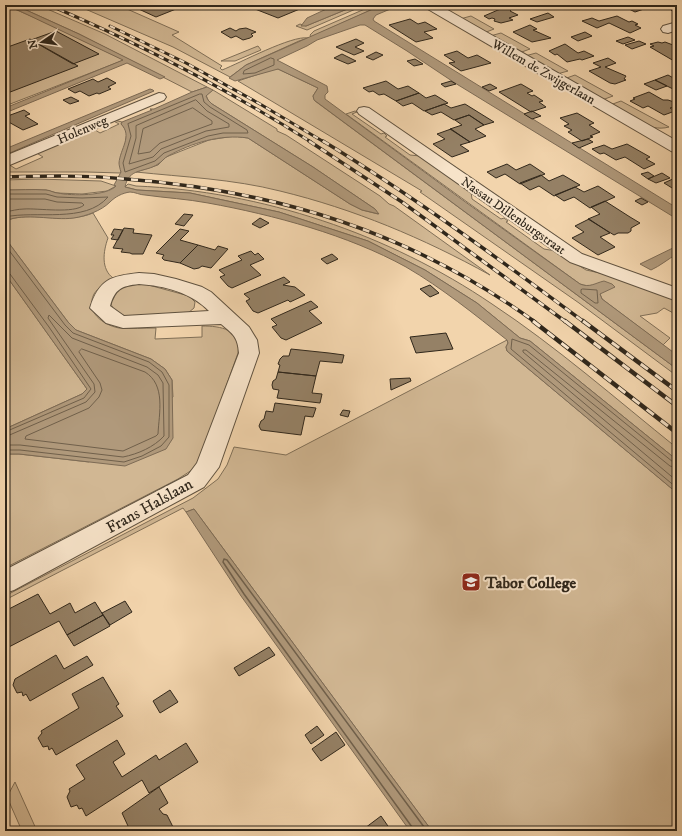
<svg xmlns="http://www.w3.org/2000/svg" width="682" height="836" viewBox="0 0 682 836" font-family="'IM FELL DW Pica',serif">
<rect width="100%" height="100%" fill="#f2d4ac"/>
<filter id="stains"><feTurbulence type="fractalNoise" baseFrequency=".005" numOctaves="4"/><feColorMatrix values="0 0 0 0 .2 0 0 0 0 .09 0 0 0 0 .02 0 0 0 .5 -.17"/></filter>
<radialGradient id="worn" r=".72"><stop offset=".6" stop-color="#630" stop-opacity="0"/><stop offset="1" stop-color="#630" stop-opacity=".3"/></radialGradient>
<path fill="#d1b793" stroke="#806f57" d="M5,5L38,19L124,60L5,106Z
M15,5H38L105,34L207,87L192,92L79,34Z
M76,5H118L179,32L172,35L222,66L220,68L222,70C240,63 292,35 308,38L299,41L246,65L230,77L173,47Z
M357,5H365L307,30L296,26L300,24L306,26Z
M374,5H382L311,37L310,35L314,31Z
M471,16L494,29L484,33L460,19Z
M501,33L530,49L519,53L490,36Z
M258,46L261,50L235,61H221Z
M536,53L568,71L557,74L525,56Z
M274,69H278L318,88L313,96L315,101L677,369V376L579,303L420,192L422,191L238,81Z
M575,75L613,96L602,100L564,79Z
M213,90L277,129V131L286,135L380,196L389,204L394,206L490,275C423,238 354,209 280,191C233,179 183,177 136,172L158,165L166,157L209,140L234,136L248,138L350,204L362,210L378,214L375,209L313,167L212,104L208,100L206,95Z
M621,101L669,127C648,133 627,114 610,105Z
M355,111L357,112L352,114L381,134L384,133L387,136L385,137L410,155L420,156L471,192L472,199L501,219L504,218L508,221L506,222L544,249L556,251L586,270L609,275L677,301V315L664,308L657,313L640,316L670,338L663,345L602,299L600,294L601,293L594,285L587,286L580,284L346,114Z
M110,119L122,122L121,123L127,132L121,172L120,173L87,172H5V165L8,164L16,169L43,157L35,152L92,128L100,133L119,124Z
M38,179L101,181L116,186L107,191L82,194L57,193L46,190H5V180Z
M128,184L136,186C261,191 389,234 492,304C557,347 616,399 677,448V460L530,341L520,338L477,303L425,270L368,241L279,212L190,193L137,190L125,187Z
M93,213L108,238C103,252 101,269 113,278C107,283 98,287 94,294C85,312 103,325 119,328C131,329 144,328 156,328L155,339L202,337V326C221,326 241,329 238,353L200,459L192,470L178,479L5,568V454H19L89,462L173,397L172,380L165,369L151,359L76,330L68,322L5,238V221C30,210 65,225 93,213Z
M5,274L87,389L82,394L5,429Z
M140,284H145L189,296L195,302L194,308L188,313L130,317C112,314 102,299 121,288C127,285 134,284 140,284Z
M507,340L508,343L506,347L507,351L677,493V831H432L194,509L186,512L183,508L5,600V596L193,498L218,479L227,465L234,447L286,455Z
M15,782L37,831H22L7,797Z"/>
<path fill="#b0997b" stroke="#7d6b55" d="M7,5H15L79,34L165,77L160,79L127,63L5,113V108L123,60Z
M335,5H357L306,26H301L307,18Z
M382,5H400L376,15L373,19L374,21L677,208V219L455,83L407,51L365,25H360L317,40L307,46L277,60L327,86L328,92L325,95V99L464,201L580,284C590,288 595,283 604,281L612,284L615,287L600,294L602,299L677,355V369L314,100L313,96L318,88L278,69L235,81L229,78L246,65Z
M207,87L213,90L206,96L208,100L212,104L313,167L375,209L379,214L362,210L350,204L248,138C220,134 192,143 168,156C164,158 162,162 158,164C145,173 129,167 125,187L137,190L190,193L279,212L368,241L425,270L477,303L520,338L530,341L677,460V493L507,351L506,347L508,343L507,340C474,314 442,288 406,267C348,235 274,215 208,203C187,199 166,198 145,195C140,195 135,192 130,192C122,193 115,197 110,202C101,211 86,216 74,218C52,221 26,212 5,221V190C18,190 33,189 46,190C50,190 54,193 58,193C71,196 107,196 116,186L114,185L121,172C120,169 119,165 119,163C120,149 133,136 121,124L122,122L152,110L150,109H154L192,92Z
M150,89L153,90L154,91L5,155V149Z
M5,238L68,322L76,330L151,359L165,369L172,380L173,438L166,449L125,466L19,454H5V429L82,394L87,389L5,274Z
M677,246V254C668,259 660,266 651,270L640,264Z
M194,509L432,831H410L241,596L186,512Z"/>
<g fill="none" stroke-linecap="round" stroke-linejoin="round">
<path stroke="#70604b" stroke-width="1" d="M271,58L274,59V65L255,73L243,74L244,71Z
M200,94H202L204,102L210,107L247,130L248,133H223L208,136L164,153L155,161L125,172L123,163L131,136L128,124Z
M196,100L207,111L229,124V127L206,131L161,149L153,157L129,164L136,138V126Z
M193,108L212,121V124L160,143L150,152L138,154L143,129Z
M5,194H46L57,197L82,198L108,197C85,224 36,210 5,217
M5,199H45L57,202L82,203L84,205C74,214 38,208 24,209C18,209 11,211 5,212
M5,245L65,325L73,333L149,362L162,372L169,385V437L161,446L142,456L124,462L20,450H5
M5,272L10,274L49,327L91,389L84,398L5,432
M583,289L597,290L598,303H595L581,293V290Z
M82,349L145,372C166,385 159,413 158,434L156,436L123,451L25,439L26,436L89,408L99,397L102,390L100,383L79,352Z
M5,437L86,402L95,392L94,384L48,318L49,315L72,338L147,367L158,375L163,383L164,436C154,447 138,454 123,457L20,445H5
M677,463L673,462L529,345L512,339L511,349L677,488
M677,468L670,466L526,350H523V352L677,481"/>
<path stroke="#70604b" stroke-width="1.5" d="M413,831L412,827L244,594L223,562L224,559L227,560L427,831"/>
</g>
<path fill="#958166" stroke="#30271b" d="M130,5H167L176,9L156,17Z
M265,5H304L307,6L278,18L255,9Z
M621,5H636L644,9L635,12Z
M666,5H677V13L671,10L674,9Z
M505,7L512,9L510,11L518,15L509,18L513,20L501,23L494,21L495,19L492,18L489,19L484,16Z
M548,13L554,17L537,22L530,19Z
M617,16L629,22L632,21L638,24L635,25L641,28L630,33L609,23L597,28L582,21L592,18L599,21Z
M410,19L418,24L425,22L437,29L424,32L433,38L416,42L389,25Z
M530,25L537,29L533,30L551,38L532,42L513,32Z
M230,28L236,31L239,29L246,28L256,32L251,34L253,36L250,38L243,40L236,36L231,38L221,32Z
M56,31L99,54L73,64L31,40Z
M585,32L592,36L578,41L571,37Z
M628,37L635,40L623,44L616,41Z
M30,39L78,66L5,94V48Z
M356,39L364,43L355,47L364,51L354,55L336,47Z
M639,41L646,44L632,49L625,45Z
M658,42L662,43L665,42L673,45H677V60L674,61L650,47L654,46L650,44Z
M565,44L578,53L584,51L594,56L582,60L580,59L567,62L557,54L555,55L549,51Z
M457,51L468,58L477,55L491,63L461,71L449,63L455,62L444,55Z
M376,52L383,55L373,60L366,57Z
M342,54L356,61L348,64L334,58Z
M608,58L616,63L605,67L626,76L624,79L626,80L615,84L610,83L589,71L601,67L593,63Z
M415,59L423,64L414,66L407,61Z
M668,75L677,80V87L673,89L655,80Z
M107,78L116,83L108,87L111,89L99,94L97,93L89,96L80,91L75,93L68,89L93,79L98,82Z
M655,80L667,86L656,90L644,84Z
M386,81L398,89L408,86L419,93L396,101L384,94L379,95L373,91L369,92L363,88Z
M451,81L456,84L445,87L441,84Z
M490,84L497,88L489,91L482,87Z
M521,84L533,91L527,93L532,96L534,95L543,101L539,102L546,107L531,112L499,92Z
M649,92L663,100H668L677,103V106L670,108L675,111L664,115L648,106L643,108L630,101L635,99L633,98Z
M419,93L426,98L435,95L448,103L424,111L412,103L403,106L396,101Z
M71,97L79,101L70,104L63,100Z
M444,104L451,108L465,104L494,122L484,125L469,115L454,120L441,112L432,115L425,111Z
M24,110L30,114L25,116L38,124L23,130L5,120V117Z
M532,111L541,116L532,119L524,114Z
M577,113L594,123L589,125L600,132L590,136L593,137L582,141L568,132L572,130L564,126L569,124L560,118Z
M469,115L484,125L475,129L486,136L470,142L450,129L462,125L455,120Z
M451,129L470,142L460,145L469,151L452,157L433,144L445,139L437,134Z
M588,139L593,142L579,148L572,143Z
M627,144L650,157L646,159L655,164L644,169L625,157L616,160L604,153L600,154L592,149L604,145L612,149Z
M507,164L516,170L530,164L545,174L520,184L505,174L496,178L487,172Z
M648,172L654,176L648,179L641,174Z
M662,173L670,178L656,183L648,179Z
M541,175L549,181L563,175L580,185L554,196L539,186L530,190L520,183Z
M677,177V191L664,183Z
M598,186L615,197L590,208L574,197L564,201L555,195L575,187L584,192Z
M641,198L648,202L642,205L635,201Z
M605,201L630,217L640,223L631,228V231L628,233H618L614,235L588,219L600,214L591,207Z
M184,214L193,215L184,226L175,224Z
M260,218L269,223L260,228L252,224Z
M589,219L610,233L600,237L615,247L598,255L572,238L584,232L575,226Z
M124,228L134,229L133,233L152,235L143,254H132L130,253L121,252L123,249L113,248Z
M114,229L123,230L118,240L111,239L114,235H111Z
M180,229L189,231L180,240L198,245L180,263L164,260L162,258L164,255L156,253Z
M198,245L215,250L218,246L228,249L211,268L202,266L199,268L194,269L180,263Z
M251,251L255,255L258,253L264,259L250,265L261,275L232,288L228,286L220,277L225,275L219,270L242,260L238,256Z
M332,254L338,259L327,264L321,259Z
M284,277L290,282L283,285L295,287L305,295L290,302L288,300L258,313L253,311L246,301L250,299L244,294Z
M430,285L439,293L430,297L420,289Z
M311,301L318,307L309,311L322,323L286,340L281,338L272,327L277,325L271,319Z
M446,333L453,349L416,353L410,337Z
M291,349L329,353L344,355L342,363L320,361L316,376L278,372L280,365L278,364L280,359L283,356H289Z
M278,372L316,376L312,393L322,394L320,403L277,398L279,390L273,389L272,385L273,381L276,379Z
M410,378L411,381L391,390L390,379Z
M275,403L316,408L313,417L305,416L301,435L261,430L259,426L261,421L264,419L266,411L273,412Z
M343,410L350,411L348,417L340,415Z
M38,594L50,614L70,603L75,613L95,602L103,615L67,635L59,621L5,649V611Z
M125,601L132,612L110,625L102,613Z
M103,615L110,626L74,646L67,635Z
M269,647L275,655L239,676L234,668Z
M56,655L64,669L87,656L93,665L30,701L26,694L23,696L22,692L17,693L13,685L15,679Z
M103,677L119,704L116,706L123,716L56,755L52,748L49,750L48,746L43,747L38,738L42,733L41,731L79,708L72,694Z
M170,690L178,702L160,713L153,701Z
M317,726L324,735L311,744L305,735Z
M336,732L345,745L321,761L312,749Z
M117,740L125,754L113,762L122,777L156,755L159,760L186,743L198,762L149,793L142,780L86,816L82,808L79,809L77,805L71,807L67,797L70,791L69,789L85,779L76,765Z
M159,787L168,803L159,809L163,814L167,815L175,831H120L128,826L122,813Z
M381,816L390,829L388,831H361Z"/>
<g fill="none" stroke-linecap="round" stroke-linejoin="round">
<defs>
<path id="minor" d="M424,5H439L677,141V153L671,151L426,8Z
M677,22V30L668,33L663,32L661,29L663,26Z
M159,93L164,94L166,97L164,100L5,167V156Z
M364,107L369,108L582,254L677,288V301L570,262L359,114L357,111L359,108Z
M139,273L154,274L176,279L202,287L211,292L249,327L257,340L259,353L219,467L204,487L14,590L5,593V570L188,475L197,463L239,353C238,337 233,334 221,324L123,328L106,323L90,308C99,279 111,276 139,273ZM139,284C165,286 190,292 209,311L124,316L110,306C115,289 121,286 139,284Z"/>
</defs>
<use href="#minor" stroke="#60523f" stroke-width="2"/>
<use href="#minor" fill="#f7e3c9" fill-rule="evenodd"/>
<defs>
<path id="rail-far2" d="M49,5C140,44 227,89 311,142
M110,26L186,63L260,104L324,142"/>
<path id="rail-far1" d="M309,141L402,202L566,322
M323,141C413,196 499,259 584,322
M5,177C45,176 86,175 126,179C278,191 410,232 535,322"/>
<path id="rail" d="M533,321L677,433
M565,321L677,406
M583,321L677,391"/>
</defs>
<use href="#rail-far2" stroke="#30271b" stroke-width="3"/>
<use href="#rail-far1" stroke="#30271b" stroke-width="3.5"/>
<use href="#rail" stroke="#30271b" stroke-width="4.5"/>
<use href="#rail-far2" stroke="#f7e3c9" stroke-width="2" stroke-dasharray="5.5" stroke-linecap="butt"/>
<use href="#rail-far1" stroke="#f7e3c9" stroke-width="2.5" stroke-dasharray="7" stroke-linecap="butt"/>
<use href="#rail" stroke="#f7e3c9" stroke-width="3" stroke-dasharray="9" stroke-linecap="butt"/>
</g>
<defs>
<symbol id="school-square" viewBox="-11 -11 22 22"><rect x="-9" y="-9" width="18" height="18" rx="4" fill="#8f2418" stroke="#f7e3c9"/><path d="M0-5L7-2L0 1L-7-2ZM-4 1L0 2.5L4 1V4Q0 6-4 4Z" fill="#fff"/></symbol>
</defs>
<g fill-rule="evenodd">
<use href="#school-square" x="460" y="571" width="22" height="22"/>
</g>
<g text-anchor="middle" stroke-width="4" stroke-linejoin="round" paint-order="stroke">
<g font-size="13" fill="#30271b" stroke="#f7e3c9">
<text transform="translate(544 71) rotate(30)" y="5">Willem de Zwijgerlaan</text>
<text transform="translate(82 129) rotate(-23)" y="5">Holenweg</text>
<text transform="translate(514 215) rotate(35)" y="5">Nassau Dillenburgstraat</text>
</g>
<g font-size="16" fill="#30271b" stroke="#f7e3c9">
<text transform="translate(149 505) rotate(-29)" y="6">Frans Halslaan</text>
</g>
<g font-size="16" font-weight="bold" fill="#30271b" stroke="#f7e3c9" text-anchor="start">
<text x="485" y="588">Tabor College</text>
</g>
</g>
<rect width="682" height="836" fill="none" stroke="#f2d4ac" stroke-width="20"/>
<rect x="6" y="6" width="670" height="824" fill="none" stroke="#30271b" stroke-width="2"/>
<rect x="10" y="10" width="662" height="816" fill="none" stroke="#30271b"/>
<g transform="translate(42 42) rotate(257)" stroke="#f7e3c9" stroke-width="3" paint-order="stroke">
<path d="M0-3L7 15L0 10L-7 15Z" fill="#30271b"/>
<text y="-6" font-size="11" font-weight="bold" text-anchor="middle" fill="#30271b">N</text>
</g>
<rect width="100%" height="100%" filter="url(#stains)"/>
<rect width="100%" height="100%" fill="url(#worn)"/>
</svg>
